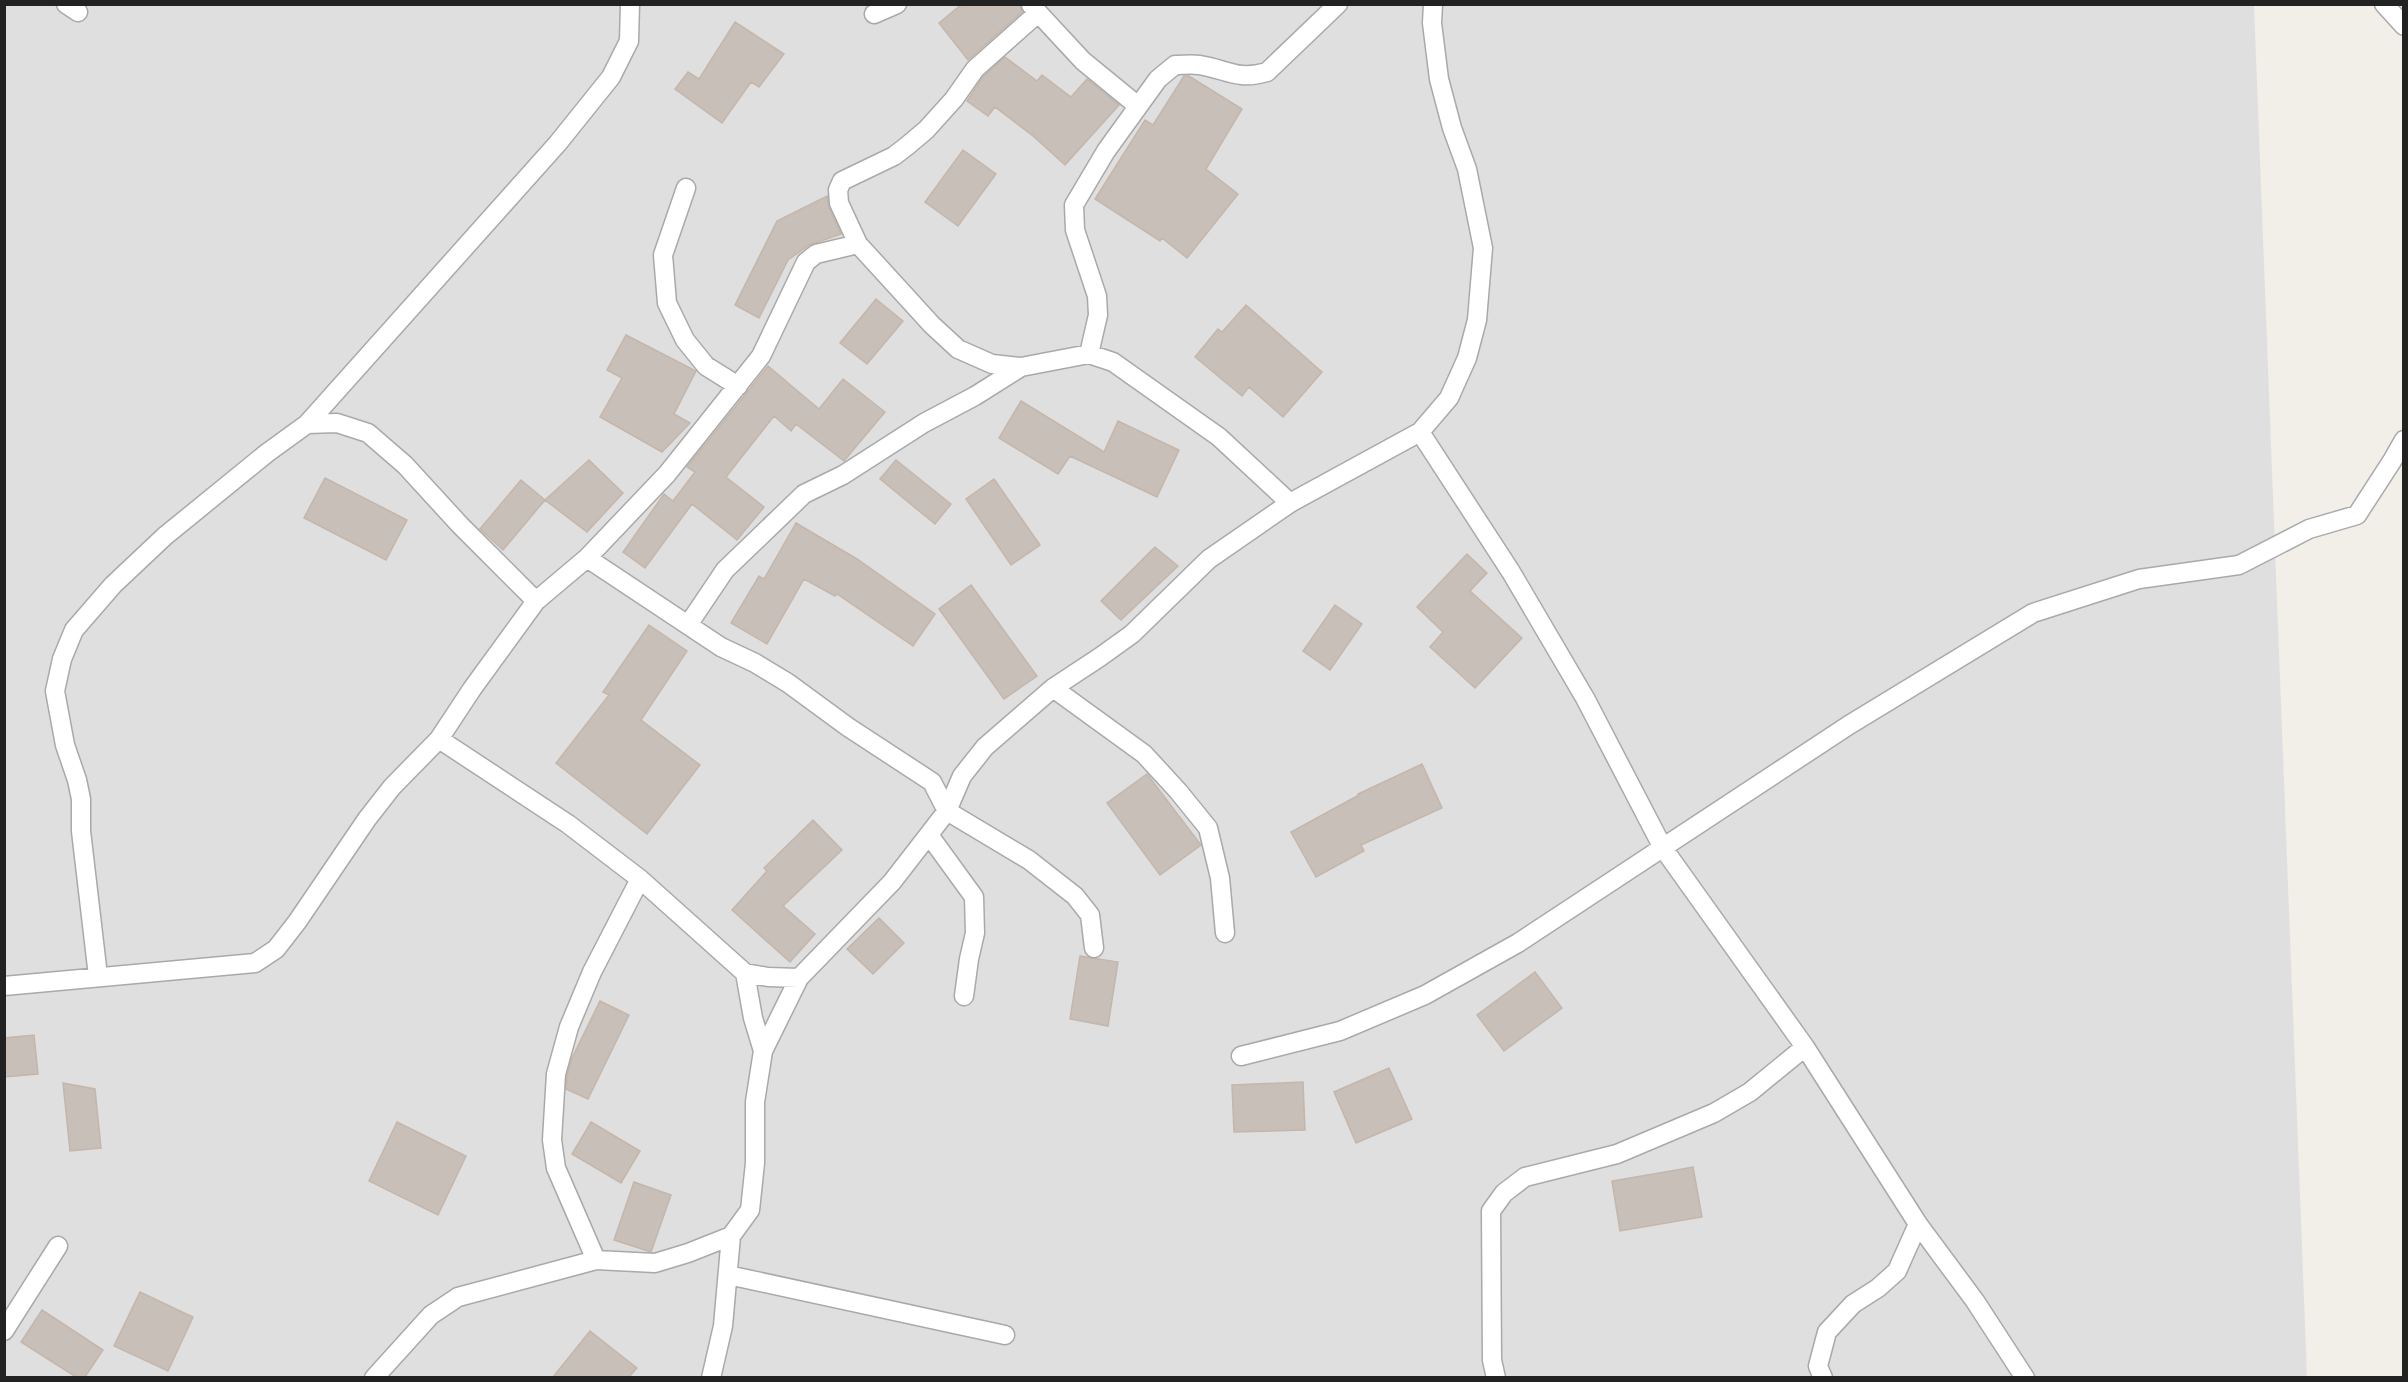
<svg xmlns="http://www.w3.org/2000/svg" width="2408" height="1382" viewBox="0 0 2408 1382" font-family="Raleway,sans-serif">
<rect width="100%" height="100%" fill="#f2efe9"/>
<path fill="#e0dfdf" d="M5,5H2254L2307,1377L5,1378Z"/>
<path fill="#c7bfb8" stroke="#c4b6ab" stroke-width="1.5" d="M962,4H1020L1022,12L968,60L939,23Z
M735,22L784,54L759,87L751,82L722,123L675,89L688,72L699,79Z
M1005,57L1037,81L1042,75L1071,97L1087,79L1119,105L1065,165L1033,136L995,107L988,116L967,101L983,77Z
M1184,76H1189L1242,109L1206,169L1238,194L1187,258L1162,238L1160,241L1095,199L1145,120L1153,125Z
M963,150L996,174L958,226L925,202Z
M827,196L829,208L841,234L809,245L788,260L759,318L735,305L777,221Z
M876,299L903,321L867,364L840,343Z
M1246,305L1322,372L1283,417L1249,387L1242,396L1195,357L1218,329L1222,332Z
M626,335L696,371L674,414L690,423L662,452L600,417L622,378L607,370Z
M768,366L819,409L843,379L885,412L844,461L796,424L791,431L774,416L726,477L764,507L737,540L692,504L645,568L623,552L664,494L673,501L695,472L687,467Z
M1021,401L1104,452L1118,421L1179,450L1157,497L1070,456L1058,474L999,438Z
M589,460L623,493L587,532L545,500Z
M896,460L951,504L935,524L880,479Z
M325,478L407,520L386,560L304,518Z
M994,479L1040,545L1011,565L966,499Z
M521,480L545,500L503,550L480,529Z
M796,523L857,559L935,614L913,646L837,594L835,596L804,579L767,644L731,623L759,576L764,579Z
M1155,547L1178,566L1121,620L1101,601Z
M1467,554L1487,573L1470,591L1522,638L1475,688L1430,647L1443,632L1417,607Z
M971,585L1037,676L1004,699L939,609Z
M1335,605L1362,624L1330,670L1303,651Z
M649,625L687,651L641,720L700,765L647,834L556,763L609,695L603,692Z
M1422,764L1442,808L1361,845L1364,851L1316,877L1291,832L1359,795L1358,794Z
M1147,774L1201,845L1160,875L1107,803Z
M813,820L842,850L783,906L815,934L790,962L732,910L767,871L764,868Z
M879,918L904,943L873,974L847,949Z
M1080,956L1118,962L1108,1026L1070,1019Z
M1535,972L1562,1008L1504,1051L1477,1015Z
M600,1001L629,1015L588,1099L566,1089L567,1076L572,1058Z
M34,1035L38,1074L4,1077V1038Z
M1389,1068L1412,1119L1356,1143L1334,1092Z
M1303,1082L1305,1130L1234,1132L1232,1085Z
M63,1083L95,1089L101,1148L70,1151Z
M397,1122L466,1156L438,1215L369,1181Z
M591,1122L640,1151L621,1183L572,1154Z
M1693,1167L1702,1217L1620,1231L1612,1181Z
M634,1182L671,1195L651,1252L614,1240Z
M140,1292L193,1317L168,1371L114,1346Z
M42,1310L103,1350L85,1377H76L21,1342Z
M590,1331L637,1368L629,1377H553Z"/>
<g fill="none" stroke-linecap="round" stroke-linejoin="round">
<defs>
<path id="minor" d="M66,4L78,12
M2384,4L2404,26
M1031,5L1083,61L1138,106
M874,14L897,4
M686,188L663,255L667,303L685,340L706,366L738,386
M858,244L839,203L838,190L842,181L894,156L907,146L926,130L954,99L975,69L1038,13
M1089,354L1098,315L1097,296L1075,230L1074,205L1106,151L1158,79L1175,65C1183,65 1192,64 1199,65C1227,69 1236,81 1267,72L1338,4
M307,424L558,143L611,77L629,41L630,4
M1420,432L1511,572L1585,698L1663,848L1805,1047L1918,1224L1975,1301L2025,1378
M587,558L667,474L761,356L806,262L816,254L858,244L932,325L958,349L992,364L1021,367L1089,354L1113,362L1219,437L1290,503L1420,432L1449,398L1467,358L1477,320L1483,248L1467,169L1452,128L1439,79L1432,23L1433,4
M688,625L725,570L804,494L843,475L924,423L975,396L1021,367
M1053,688L1144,754L1178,791L1208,828L1220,878L1225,933
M439,739L472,689L536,601L587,558L721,647L755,663L788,683L848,727L932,782L947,811L1029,860L1075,896L1090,915L1094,948
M929,835L974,897L975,933L969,959L964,996
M745,973L753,1018L763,1051
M98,976L81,831V799L77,780L65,745L55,691L62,659L74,630L113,585L165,536L267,453L307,424L337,423L368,433L405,465L460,525L536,601
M4,986L255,963L276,949L297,922L367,819L392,787L439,739L568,824L640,879L745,973L768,977L799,978
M1241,1056L1340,1031L1425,995L1518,943L1849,725L2033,613L2139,579L2239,565L2309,529L2357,515L2392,461L2404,440
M596,1260L556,1168L552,1140L556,1074L569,1027L592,972L640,879
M728,1275L1005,1335
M4,1331L58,1246
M374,1378L431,1315L458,1297L596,1260L655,1263L688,1253L731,1236L750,1210L755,1163V1102L763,1051L799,978L892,882L947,811L962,776L985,747L1053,688L1100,657L1132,634L1209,559L1290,503
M711,1378L723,1326L731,1236
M1496,1378L1492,1360L1491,1211L1504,1193L1525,1177L1617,1154L1714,1113L1750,1092L1805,1047
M1823,1378L1818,1366L1827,1332L1853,1304L1878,1288L1897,1271L1918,1224"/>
</defs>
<use href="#minor" stroke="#a9a9a9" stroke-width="21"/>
<use href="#minor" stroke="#fff" stroke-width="18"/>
</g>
<rect width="2408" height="1382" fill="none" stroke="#222222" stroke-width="12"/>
</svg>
